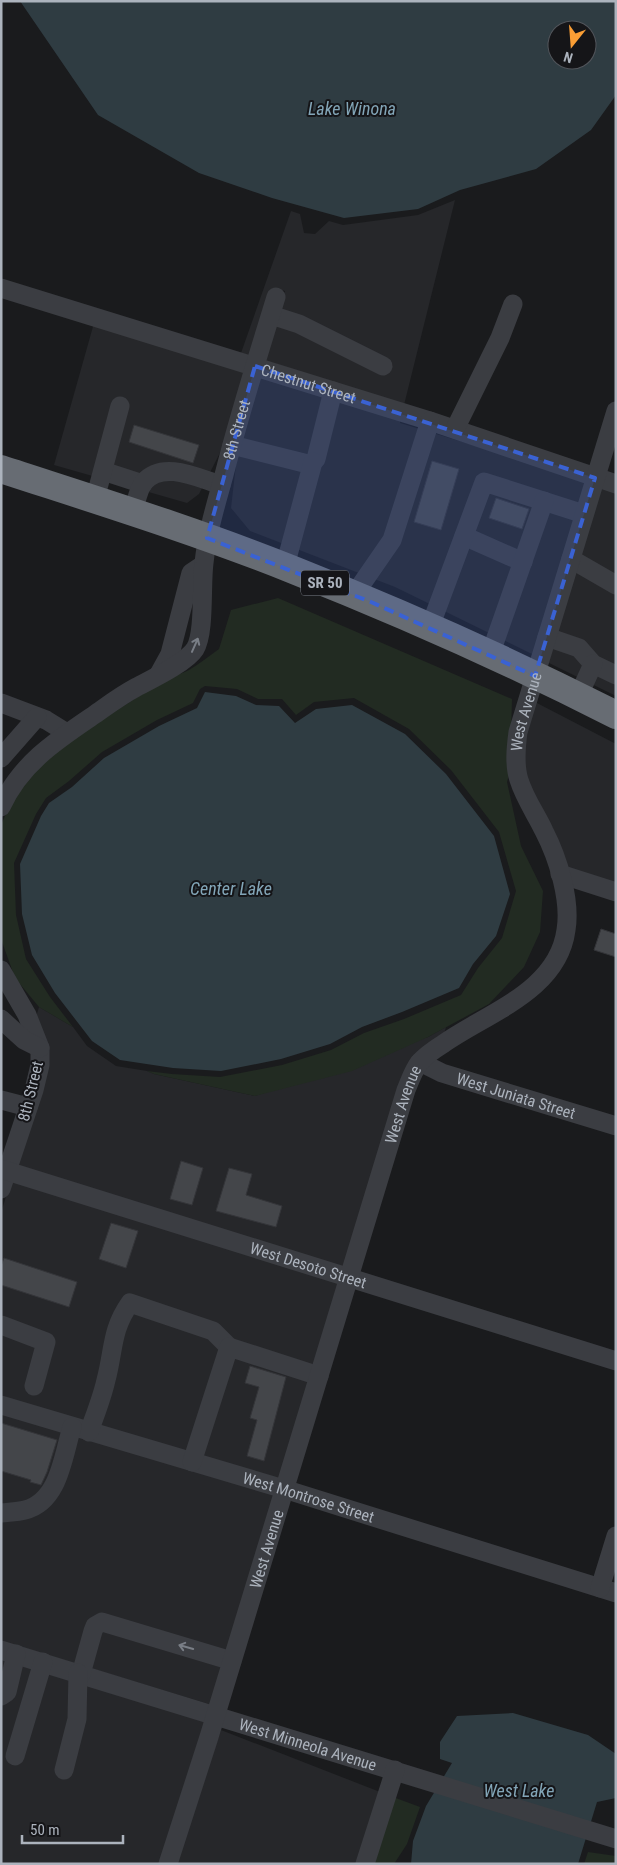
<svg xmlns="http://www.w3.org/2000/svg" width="617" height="1865" viewBox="0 0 617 1865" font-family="'Roboto Condensed',sans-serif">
<rect width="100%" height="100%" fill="#1a1b1d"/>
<path fill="#26272a" d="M455,200L404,405L264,360L285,291L272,288L251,356L241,353L291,211L300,214L304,233L315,234L329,221L343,225L418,215Z
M94,323L246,371L225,443L199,494L187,503L54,465Z
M259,375L400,420V423L496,452L586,483L534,655L395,587L250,531L231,508L238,447Z
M599,487L616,492V576L579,555Z
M574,570L616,594V696L547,662Z
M535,702L616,744V884L566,868L526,777L523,746Z
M39,1007L73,1027L87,1046L116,1066L147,1071L154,1074L255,1096L428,1037L446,1027L444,1034L433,1042L345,1269L16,1165L41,1092L36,1017Z
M11,1180L340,1284L280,1480L1,1396V1213Z
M1,1413L275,1495L212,1705L1,1641Z
M1,1658L207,1720L161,1864H1Z
M221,1730L393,1797L366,1864H175Z"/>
<path fill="#222b22" d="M278,598L512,699L510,771L507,782L521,846L543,891L540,932L524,967L489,1004L428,1037L352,1071L255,1096L154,1074L147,1071L172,1074L220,1077L282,1065L331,1050L364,1033L404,1019L461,995L478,968L502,938L516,891L499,832L451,770L409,729L354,698L314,702L296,715L282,699H258L237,689L205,686L200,689L193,703L157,720L102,752L69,781L46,798L36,814L14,863L16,915L26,959L50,997L73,1027L39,1007L15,978L1,939V825L12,800L26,778L72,739L158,684L161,685C166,676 180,675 189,670C199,664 209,656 219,649L231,610Z
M393,1797L420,1807L407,1844L394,1864H366Z
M588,1852L616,1856V1864H584Z"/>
<path fill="#2f3c42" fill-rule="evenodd" d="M20,1H616V95L591,130L536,169L460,190L418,209L344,218L272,198L199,173L98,115ZM557,30H587V60H557Z
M205,692L236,696L256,705L279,706L295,723L316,709L352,705L405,734L446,774L494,836L510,894L496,936L473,964L459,988L402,1012L362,1027L330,1044L281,1059L221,1071L173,1068L120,1060L92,1041L55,993L32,955L22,914L20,864L41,816L49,803L72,787L104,758L159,726L197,708Z
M513,1713L588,1735L616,1754V1798L597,1802L578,1864H411L413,1841L426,1806L452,1763L440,1759V1742L457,1716Z"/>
<path fill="#44464a" stroke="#343539" d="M134,425L199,445L193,463L129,442Z
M432,461L459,469L441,530L414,522Z
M496,498L529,509L522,529L489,518Z
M601,929L616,934V957L594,950Z
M181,1161L203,1168L192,1205L170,1199Z
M229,1168L252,1174L246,1195L282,1206L276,1227L216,1211Z
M111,1223L138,1231L126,1268L99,1259Z
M4,1258L77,1282L69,1307L1,1285V1266Z
M250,1366L286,1377L264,1461L247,1456L257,1420L250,1418L259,1387L245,1383Z
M1,1423L57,1440L47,1472L41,1485L30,1482L31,1480L1,1471Z"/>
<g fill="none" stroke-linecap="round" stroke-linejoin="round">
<g stroke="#3b3d42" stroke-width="19">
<path id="s1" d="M1,288L430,421L616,484"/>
<path d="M271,315L299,324L383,366"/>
<path d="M455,429L500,338L513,304"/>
<path d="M232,445L308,464L313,462L316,459L333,391"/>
<path d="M103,471L143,484"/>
<path d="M95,499L120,406"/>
<path d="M133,512C136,503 138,489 144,482C163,460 198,478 221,485"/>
<path d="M464,536L523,562"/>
<path d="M571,559L616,585"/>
<path d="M285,566L313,462"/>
<path d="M354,595L392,540L430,421"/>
<path d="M430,627L484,482L584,514"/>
<path d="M547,637L579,648L593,664L616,675"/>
<path d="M490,655L544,501"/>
<path d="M159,674L170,654L191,573L203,565"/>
<path d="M578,697L593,664"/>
<path d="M1,703L46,720L67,733"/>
<path d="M1,758L37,717"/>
<path id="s2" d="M1,807C20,764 57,740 94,715C107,706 120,696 135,688C150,680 186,663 195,649C205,633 201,584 204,563C207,533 216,504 224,475C239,415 258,356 276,297"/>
<path d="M560,874L616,892"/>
<path d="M1,970L27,1015L40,1048V1065L34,1090L1,1189"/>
<path d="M1,1019L24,1040L40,1048"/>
<path id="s3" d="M420,1062L442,1073L616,1126"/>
<path d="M1,1100L28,1107"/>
<path id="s4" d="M1,1169L616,1361"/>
<path d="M1,1325L46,1342L34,1386"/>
<path id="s5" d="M1,1405L284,1489L616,1593"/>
<path d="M89,1432C95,1415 102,1398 106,1380C114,1350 111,1330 130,1303L213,1331L229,1347"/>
<path d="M192,1462L229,1347L319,1376"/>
<path d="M1,1513C9,1512 17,1512 25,1510C59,1502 63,1456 72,1427"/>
<path d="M600,1588L616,1536"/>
<path id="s6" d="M1,1650L616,1839"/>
<path d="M81,1674L93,1631L95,1626L102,1622L232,1661"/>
<path d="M1,1696L7,1692L16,1654"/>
<path d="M15,1756L43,1662"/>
<path d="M64,1770L77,1719L78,1673"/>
<path id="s7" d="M168,1864L209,1737L406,1090C410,1081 413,1071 419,1063C425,1056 435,1049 443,1044C487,1013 558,991 566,930C571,900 558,858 544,831C536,814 525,799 519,780C514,765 516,747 518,732L616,411"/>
<path d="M365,1864L395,1770"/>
</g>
<path stroke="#676c73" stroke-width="28" d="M1,469C99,501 196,531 291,569C402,613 510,661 616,715"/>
</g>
<defs><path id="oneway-shaft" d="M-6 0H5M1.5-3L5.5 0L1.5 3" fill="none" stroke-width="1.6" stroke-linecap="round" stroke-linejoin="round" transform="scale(1.25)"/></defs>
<g stroke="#797e86">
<use href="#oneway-shaft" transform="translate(195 645) rotate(-66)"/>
<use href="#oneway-shaft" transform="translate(186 1647) rotate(-164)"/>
</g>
<path fill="#3a62d3" fill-opacity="0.2" stroke="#3a62d3" stroke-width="4" stroke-dasharray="10 6" stroke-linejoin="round" d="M255,366L595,478L535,676L371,602L207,538Z"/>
<g text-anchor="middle" stroke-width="4" stroke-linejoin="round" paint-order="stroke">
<rect fill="#151518" stroke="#7f848c" stroke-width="1" x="301" y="570.5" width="48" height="25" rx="4"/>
<g font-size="15" font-weight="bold" fill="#acb3bd">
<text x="325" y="588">SR 50</text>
</g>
<g font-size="16" fill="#acb3bd" stroke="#151518">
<text dy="6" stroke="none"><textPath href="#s1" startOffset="322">Chestnut Street</textPath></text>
<text dy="6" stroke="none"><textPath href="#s2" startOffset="478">8th Street</textPath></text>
<text dy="6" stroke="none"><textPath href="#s7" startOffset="1274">West Avenue</textPath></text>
<text transform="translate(30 1091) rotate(-76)" y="6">8th Street</text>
<text dy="6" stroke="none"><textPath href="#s3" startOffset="102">West Juniata Street</textPath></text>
<text dy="6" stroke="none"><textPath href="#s7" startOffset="795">West Avenue</textPath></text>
<text dy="6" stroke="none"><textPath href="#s4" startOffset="322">West Desoto Street</textPath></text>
<text dy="6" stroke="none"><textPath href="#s5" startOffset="321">West Montrose Street</textPath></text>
<text dy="6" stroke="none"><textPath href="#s7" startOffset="330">West Avenue</textPath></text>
<text dy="6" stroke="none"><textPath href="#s6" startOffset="321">West Minneola Avenue</textPath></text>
</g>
<g font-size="18" font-style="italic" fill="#83a6b8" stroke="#151518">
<text x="352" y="115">Lake Winona</text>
<text x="231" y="895">Center Lake</text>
<text x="519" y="1797">West Lake</text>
</g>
</g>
<rect width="617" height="1865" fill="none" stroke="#acb3bd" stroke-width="5"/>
<g transform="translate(572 45) rotate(197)"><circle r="24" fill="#151518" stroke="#51545a"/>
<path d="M0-4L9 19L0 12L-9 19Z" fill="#fa9e35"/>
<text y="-8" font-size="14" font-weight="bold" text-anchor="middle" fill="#acb3bd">N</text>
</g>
<path d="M22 1835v8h101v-8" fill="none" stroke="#acb3bd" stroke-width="2.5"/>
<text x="30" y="1835" font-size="15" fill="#acb3bd" stroke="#151518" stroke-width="4" paint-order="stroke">50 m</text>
</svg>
